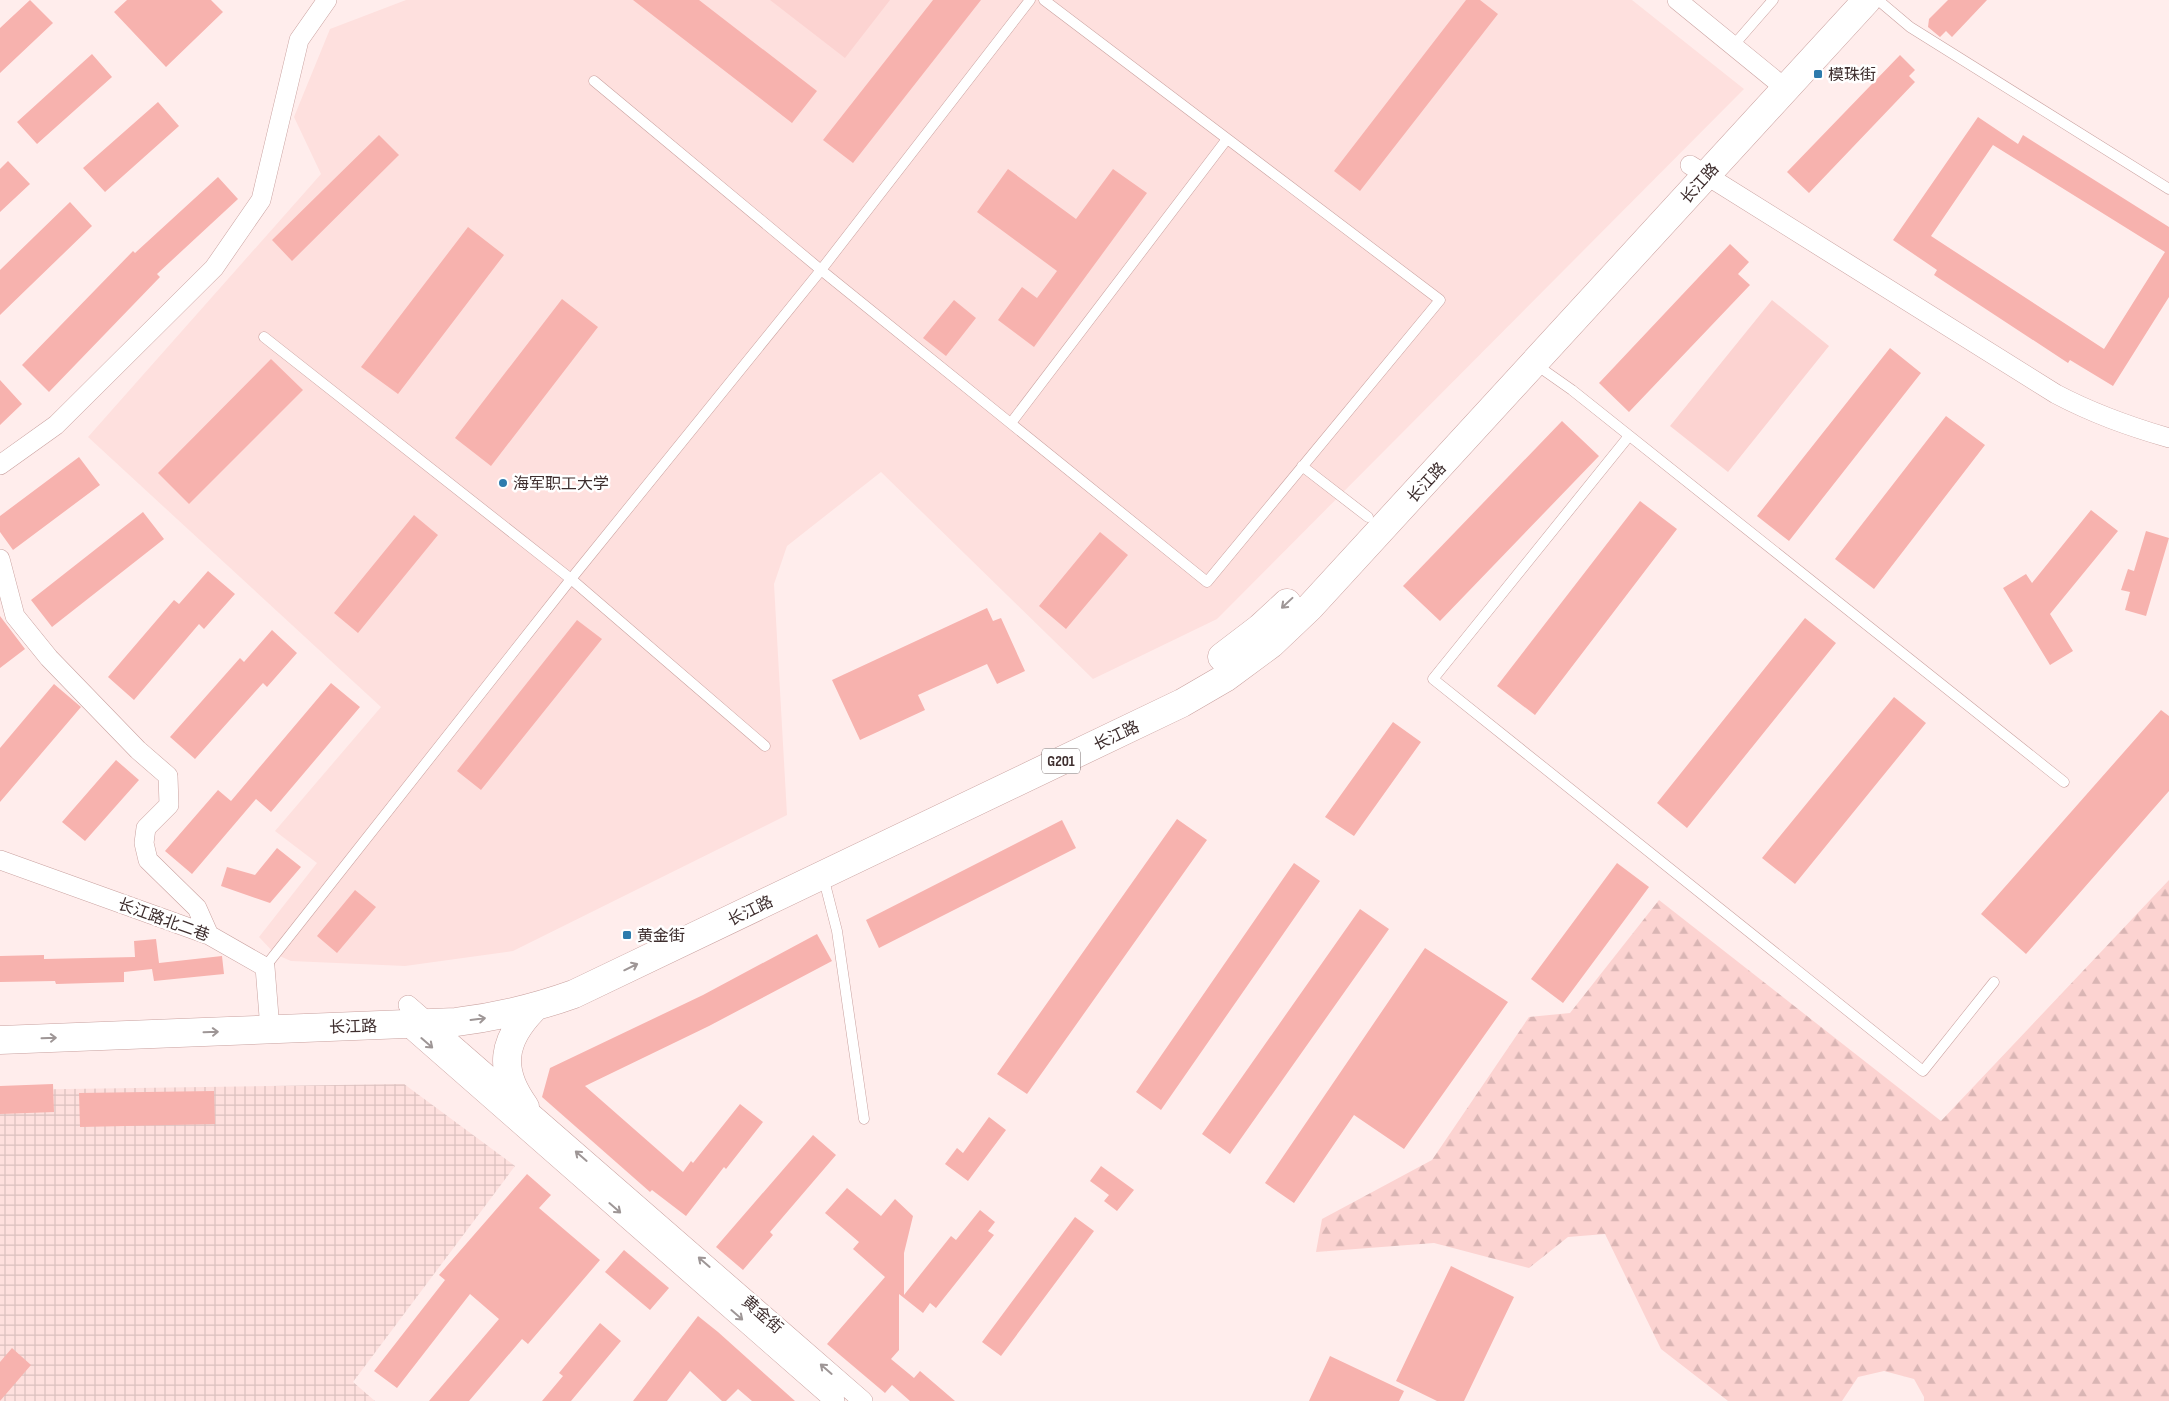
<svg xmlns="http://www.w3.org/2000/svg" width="2169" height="1401" viewBox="0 0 2169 1401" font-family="'Sofia Sans Condensed','Noto Sans SC',sans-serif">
<defs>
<pattern id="industrial-grid" width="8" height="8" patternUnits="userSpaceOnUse" patternTransform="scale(1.25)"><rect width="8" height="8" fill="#fee0de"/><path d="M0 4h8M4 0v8" fill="none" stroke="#dbc0bf"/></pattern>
<pattern id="forest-firs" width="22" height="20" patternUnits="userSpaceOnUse" patternTransform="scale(1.25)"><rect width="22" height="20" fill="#fcd3d1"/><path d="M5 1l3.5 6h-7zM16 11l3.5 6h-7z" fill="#d9b5b4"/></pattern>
</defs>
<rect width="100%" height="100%" fill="#ffedec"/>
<path fill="#fee0de" d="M406,0H1632L1744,89L1217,619L1093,679L881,472L787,546L774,584L787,815L513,951L405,966L291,961L275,954L259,937L317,863L275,831L381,707L88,437L321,174L294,117L330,29Z"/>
<path fill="url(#industrial-grid)" d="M404,1084L515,1166L353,1382L375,1401H0V1090Z"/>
<path fill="#fcd3d1" d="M770,0H890L845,58Z
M1772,300L1829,346L1728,472L1670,426Z"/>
<path fill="url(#forest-firs)" d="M2169,880V1401H1924V1397L1914,1379L1884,1371L1858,1377L1842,1401H1728L1661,1349L1605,1234L1568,1237L1529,1268L1434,1243L1316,1252L1322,1219L1432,1160L1529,1017L1570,1013L1659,900L1941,1121Z"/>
<path fill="#f7b2ae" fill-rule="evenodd" d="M30,0L53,23L0,73V28Z
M127,0H211L223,12L166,67L114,12Z
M633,0H699L817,91L792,123Z
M933,0H981L853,163L823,140Z
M1466,0H1480L1498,14L1360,191L1334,171Z
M1948,0H1987L1952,37L1946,31L1940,37L1928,27L1929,19Z
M92,54L112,77L37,144L17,122Z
M1900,55L1915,70L1909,76L1915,82L1809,193L1787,172Z
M158,102L179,126L105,192L83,168Z
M1978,117L2018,144L2023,135L2169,227V297L2113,386L2070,360L2068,363L1934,275L1937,270L1893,240ZM1993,145L2165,252L2104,349L1931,236Z
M379,135L399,155L292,261L272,240Z
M8,161L30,184L0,212V169Z
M1008,169L1076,219L1113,169L1147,193L1034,347L998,320L1022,287L1037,298L1057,271L977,212Z
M218,177L238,199L157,274L160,277L49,392L22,365L133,251L135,253Z
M70,202L92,226L0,315V270Z
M468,227L504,255L398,394L361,367Z
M1730,244L1749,262L1738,274L1750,285L1629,412L1599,383Z
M562,299L598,327L491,466L455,438Z
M954,300L976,318L946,356L923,338Z
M1890,348L1921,373L1789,541L1757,516Z
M271,359L303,390L189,504L158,473Z
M0,380L22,404L0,425Z
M1946,416L1985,445L1874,589L1835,559Z
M1562,421L1599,456L1440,621L1403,586Z
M79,457L100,485L13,550L0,532V516Z
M1640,501L1677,529L1535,715L1497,686Z
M2091,510L2118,531L2050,614L2073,651L2050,665L2003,588L2026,574L2032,583Z
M143,512L164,539L52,627L31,600Z
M414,515L438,535L358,633L334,613Z
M2146,531L2169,538L2146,616L2125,610L2130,592L2121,590L2128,569L2134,571Z
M1100,532L1128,555L1066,629L1039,606Z
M208,571L235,594L204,629L199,624L134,700L108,677L174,600L179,604Z
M987,608L993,621L1001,618L1025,671L997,684L987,664L918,695L925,710L860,740L832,680Z
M0,616L25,649L0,668Z
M1805,618L1836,643L1687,828L1657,803Z
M577,620L602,639L481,790L457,771Z
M272,630L297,653L267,687L263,683L195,759L170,737L240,658L244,662Z
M331,683L360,707L271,812L256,799L192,874L165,851L218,790L231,801Z
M54,684L81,707L0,802V748Z
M1894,697L1926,723L1795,884L1762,858Z
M2161,710L2169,716V791L2026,954L1981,914Z
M1393,722L1421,742L1354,836L1325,817Z
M116,760L139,780L85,841L62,822Z
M1177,819L1207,840L1027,1094L997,1074Z
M1062,820L1076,848L879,948L866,920Z
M277,848L301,867L270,903L221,886L227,867L255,875Z
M1294,863L1320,881L1161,1110L1136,1092Z
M1617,863L1649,887L1563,1003L1531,979Z
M355,890L376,907L337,953L317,936Z
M1360,909L1389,929L1230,1154L1202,1134Z
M817,934L832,961L709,1026L585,1086L683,1172L691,1161L693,1163L740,1104L763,1122L726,1169L724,1167L686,1216L652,1190L650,1192L542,1097L550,1068L703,995Z
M156,939L159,963L222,956L224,974L154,981L152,969L124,972V982L56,984L55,981L0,982V956L44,955V959L135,957L134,941Z
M1425,948L1508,1002L1404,1149L1354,1115L1294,1203L1265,1183Z
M53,1084L54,1112L0,1114V1086Z
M214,1091L215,1124L80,1127L79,1093Z
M989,1117L1006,1130L968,1181L945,1164L957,1148L963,1153Z
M813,1135L836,1155L770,1232L773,1235L743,1270L716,1247Z
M1101,1166L1134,1190L1117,1211L1104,1201L1109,1195L1090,1181Z
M527,1174L551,1195L539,1208L600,1260L528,1344L522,1339L469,1401H429L499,1319L470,1294L397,1388L374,1371L445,1280L439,1275Z
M847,1188L881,1216L895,1199L913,1216L904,1253V1295L951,1236L956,1240L980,1210L995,1222L988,1231L994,1235L936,1308L930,1303L923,1313L899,1294V1350L891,1359L914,1378L920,1371L955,1401H910L892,1385L885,1393L827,1344L885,1277L853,1249L859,1242L825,1213Z
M1075,1217L1094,1231L1001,1356L982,1342Z
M624,1250L669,1288L650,1310L605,1272Z
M1451,1266L1514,1297L1464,1401H1437L1396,1381Z
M698,1316L718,1332L795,1401H752L738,1389L726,1401H722L690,1371L667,1401H633Z
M600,1323L621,1341L571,1401H542L563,1376L559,1373Z
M12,1348L31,1365L0,1401V1362Z
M1330,1356L1404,1391L1399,1401H1309Z"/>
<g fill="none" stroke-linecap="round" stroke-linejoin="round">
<defs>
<path id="lane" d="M1878,0L1910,27L2169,189
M1733,46L1773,0
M594,81L821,270L1207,582L1440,300L1044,0
M264,337L571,579L765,746
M1535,364L1572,390L2064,782
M1011,423L1227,139
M1629,436L1433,679L1923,1071L1994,982
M1302,466L1368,517
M823,876L837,931L864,1119
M265,967L571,579L821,270L1030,0"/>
<path id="street" d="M1677,0L1786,89
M1690,165L2056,394C2094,414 2128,426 2169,438
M0,465L56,425L214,268L261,200L299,40L327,0
M0,559L15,616L49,658L138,750L168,776L169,805L146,828L144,843L148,860L197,908L209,935
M0,860L209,935L265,967L270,1029
M408,1005L863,1401
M406,1018L405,1024L835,1401"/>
<path id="highway" d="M1222,657L1260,628L1287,603
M0,1040L456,1022C498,1017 535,1008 574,994L1182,703L1225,678L1271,644L1310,607L1867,0
M525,1107C498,1070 502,1041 533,1009"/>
</defs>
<use href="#lane" stroke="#c9a19f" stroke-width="11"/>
<use href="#street" stroke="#c9a19f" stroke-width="20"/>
<use href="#highway" stroke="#c9a19f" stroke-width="29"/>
<use href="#lane" stroke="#fff" stroke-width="10"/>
<use href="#street" stroke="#fff" stroke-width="19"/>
<use href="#highway" stroke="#fff" stroke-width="28"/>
</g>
<defs><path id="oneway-shaft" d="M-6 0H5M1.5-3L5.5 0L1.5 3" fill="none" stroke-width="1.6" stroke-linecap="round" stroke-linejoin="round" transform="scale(1.25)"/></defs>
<g stroke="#9e9696">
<use href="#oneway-shaft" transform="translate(1287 603) rotate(137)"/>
<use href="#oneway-shaft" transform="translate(631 967) rotate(-26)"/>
<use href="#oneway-shaft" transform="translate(478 1019) rotate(-7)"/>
<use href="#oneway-shaft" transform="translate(211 1032) rotate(-2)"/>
<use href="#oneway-shaft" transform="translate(49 1038) rotate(-2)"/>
<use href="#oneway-shaft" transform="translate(427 1043) rotate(41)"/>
<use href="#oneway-shaft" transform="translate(581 1156) rotate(-139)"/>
<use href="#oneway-shaft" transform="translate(615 1208) rotate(41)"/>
<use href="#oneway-shaft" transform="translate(704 1262) rotate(-139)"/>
<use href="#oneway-shaft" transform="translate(737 1315) rotate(41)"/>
<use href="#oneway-shaft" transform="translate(826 1369) rotate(-139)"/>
</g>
<g fill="#2d7bad" stroke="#fff" stroke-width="2">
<rect x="1813" y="69" width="10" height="10" rx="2.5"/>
<circle cx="503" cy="483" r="5"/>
<rect x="622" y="930" width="10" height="10" rx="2.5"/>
</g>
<g text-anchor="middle" stroke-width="5" stroke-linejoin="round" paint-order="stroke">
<rect fill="#fff" stroke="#786d6d" stroke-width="1" x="1042" y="748.5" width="38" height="25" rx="4"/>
<g font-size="15" font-weight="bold" fill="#3e2e2e">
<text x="1061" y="766">G201</text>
</g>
<g font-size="16" fill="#3e2e2e" stroke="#fff" text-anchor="start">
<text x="1828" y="80">模珠街</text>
<text x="513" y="489">海军职工大学</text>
<text x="637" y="941">黄金街</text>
</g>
<g font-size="16" fill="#3e2e2e" stroke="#fff">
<text transform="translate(1699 183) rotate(-48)" y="6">长江路</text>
<text transform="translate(1426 482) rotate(-47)" y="6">长江路</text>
<text transform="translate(1116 735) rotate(-25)" y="6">长江路</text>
<text transform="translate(750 910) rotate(-26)" y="6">长江路</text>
<text transform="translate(164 919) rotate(20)" y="6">长江路北二巷</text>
<text transform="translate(353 1026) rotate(-2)" y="6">长江路</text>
<text transform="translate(763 1314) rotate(41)" y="6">黄金街</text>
</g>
</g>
</svg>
